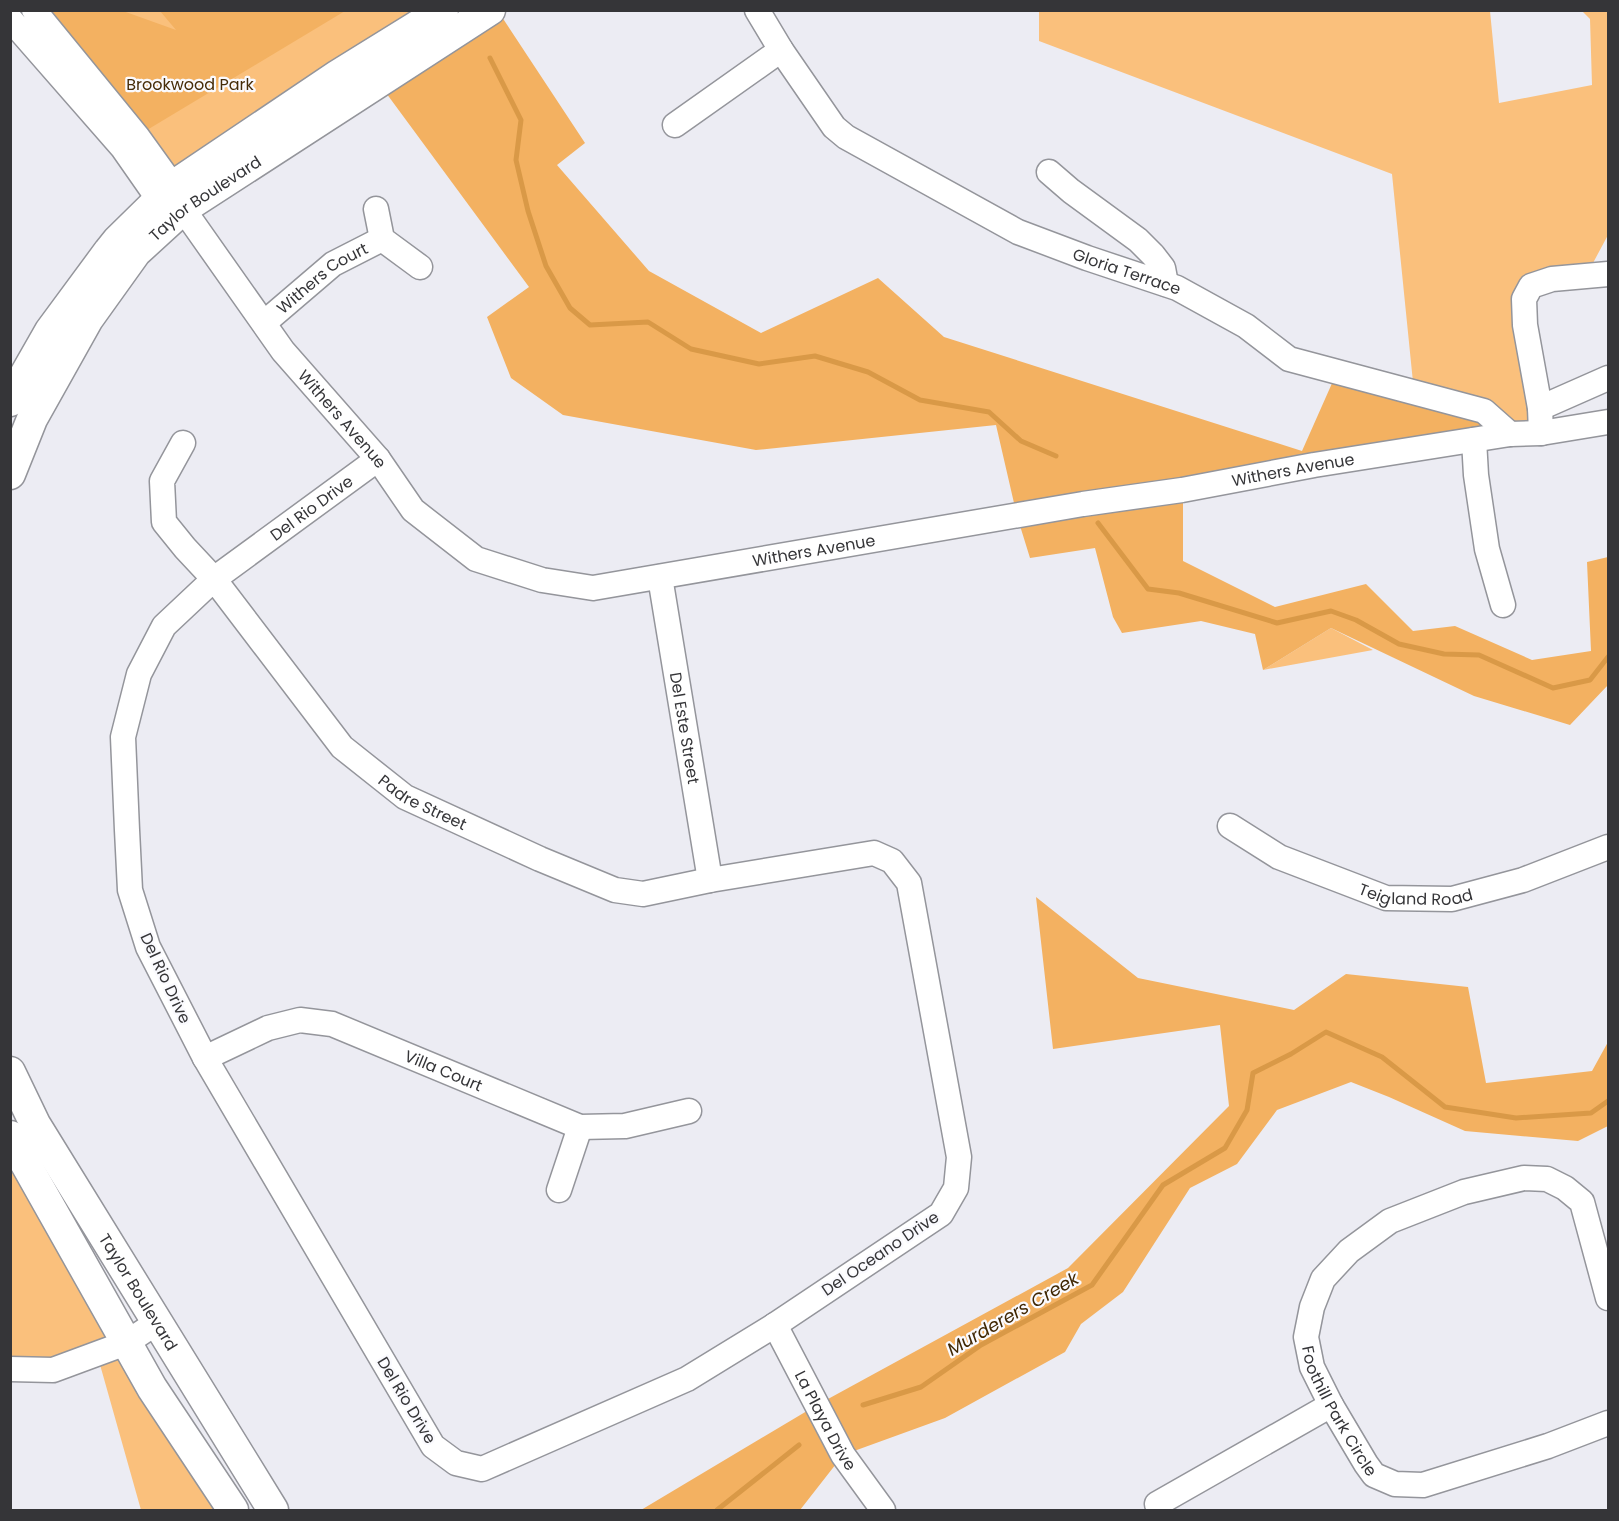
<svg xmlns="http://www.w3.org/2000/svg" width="1619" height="1521" viewBox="0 0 1619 1521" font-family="Poppins,sans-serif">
<rect width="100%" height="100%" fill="#ececf3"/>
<path fill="#fac07c" d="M34,11H443L173,186Z
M1039,11H1490L1499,103L1592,85L1590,19L1582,11H1608V235L1586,276L1531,286L1541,433L1414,392L1392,174L1039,41Z
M1331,628L1373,650L1263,670Z
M10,1136L233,1510H141L97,1354L11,1369Z"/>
<path fill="#f3b161" d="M34,11H123L176,30L160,11H345L137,136Z
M498,11L585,143L557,165L649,271L761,333L878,278L944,337L1302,451L1337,372L1484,411L1510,434L1183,490V561L1275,607L1366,584L1413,631L1455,626L1532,660L1591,651L1587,562L1608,557V685L1570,725L1474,696L1331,628L1263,670L1255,634L1201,621L1122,633L1113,617L1095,548L1030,558L1017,516L996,425L756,450L563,415L511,378L487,317L529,287L378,82Z
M1036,897L1138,978L1294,1010L1346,974L1468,987L1486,1083L1592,1071L1608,1042V1126L1578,1141L1465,1131L1389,1097L1351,1082L1277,1110L1237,1164L1190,1188L1123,1292L1081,1324L1065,1352L945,1418L843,1455L800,1510H641L817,1405L1068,1268L1229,1106L1220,1025L1053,1049Z"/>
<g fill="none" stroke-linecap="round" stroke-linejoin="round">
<path stroke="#d99947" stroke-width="5" d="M490,58L521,120L516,160L528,211L546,266L570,308L590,325L648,322L691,349L759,364L815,356L868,372L920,400L989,412L1021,441L1056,456
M1098,523L1148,589L1179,593L1277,623L1331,611L1356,620L1399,644L1444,654L1479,655L1553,688L1590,680L1608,657
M863,1405L921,1387L981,1345L1092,1285L1163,1185L1225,1148L1247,1110L1253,1073L1291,1054L1326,1032L1382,1057L1445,1107L1516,1118L1591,1113L1608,1101
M717,1510L799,1445"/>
<defs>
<g id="minor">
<path id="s1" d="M757,10L781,50L834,127L846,137L1018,232L1087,258L1177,288L1246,326L1289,359L1484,411L1510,434"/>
<path d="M10,19L122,147L159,200L183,209L173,186L137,136L34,10"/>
<path d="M675,125L781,50"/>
<path d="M1049,172L1071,191L1138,240L1153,255L1163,268L1166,284"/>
<path id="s2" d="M183,209L283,351L378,459L413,510L476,559L542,580L593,588L1083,504L1182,490L1314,465L1510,434L1541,433L1608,422"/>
<path d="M376,209L382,239L420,267"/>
<path id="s3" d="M264,323L333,264L382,239"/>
<path d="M1540,408L1608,378"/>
<path d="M1541,433L1540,408L1525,325L1524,299L1531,286L1552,279L1608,274"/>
<path d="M1474,440L1476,475L1487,549L1503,605"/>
<path id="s4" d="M183,443L162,481L164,522L185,548L214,579L342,747L405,797L540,859L615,890L643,894L710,880L874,853L892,861L909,883L959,1157L956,1188L941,1214L775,1325L687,1379L482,1469L456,1463L433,1446L205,1058L148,947L130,890L127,830L123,737L139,674L164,626L214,579L378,459"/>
<path id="s5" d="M660,577L710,880"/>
<path id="s6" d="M1230,826L1279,857L1386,898L1452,899L1523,880L1608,847"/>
<path id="s7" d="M205,1058L268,1028L300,1020L332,1024L580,1127L625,1126L689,1111"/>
<path d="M559,1190L580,1127"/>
<path id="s8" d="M1608,1298L1582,1202L1565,1188L1547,1179L1524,1178L1464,1192L1390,1221L1349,1251L1323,1279L1312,1307L1306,1337L1312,1367L1331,1405L1366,1464L1374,1475L1395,1484L1423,1485L1548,1446L1608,1423"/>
<path id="s9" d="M775,1325L843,1455L883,1510"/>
<path d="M10,1369L53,1370L126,1343L156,1323"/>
<path d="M1161,1510L1157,1504L1331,1405"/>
</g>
<g id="major">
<path d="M10,401L50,331L109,251L117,241L173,186L338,75L443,10"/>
<path id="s10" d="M10,474L32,419L88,319L136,252L183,209L490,10"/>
<path id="s11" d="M10,1072L35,1124L273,1510"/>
<path d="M10,1136L152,1388L233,1510"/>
</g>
</defs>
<use href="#minor" stroke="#94959b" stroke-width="27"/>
<use href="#major" stroke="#94959b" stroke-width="33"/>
<use href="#minor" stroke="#fff" stroke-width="24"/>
<use href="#major" stroke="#fff" stroke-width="30"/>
</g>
<g text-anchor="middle" stroke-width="4.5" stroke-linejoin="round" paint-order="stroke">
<g font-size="16" fill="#462c08" stroke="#fafafe">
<text x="190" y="90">Brookwood Park</text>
</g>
<g font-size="16" fill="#353538" stroke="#fafafe">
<text dy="6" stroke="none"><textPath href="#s10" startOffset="344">Taylor Boulevard</textPath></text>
<text dy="6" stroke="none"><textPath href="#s1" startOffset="468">Gloria Terrace</textPath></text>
<text dy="6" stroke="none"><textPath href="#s3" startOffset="74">Withers Court</textPath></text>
<text dy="6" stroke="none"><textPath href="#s2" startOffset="264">Withers Avenue</textPath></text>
<text dy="6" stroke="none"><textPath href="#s2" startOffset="1290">Withers Avenue</textPath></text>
<text dy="6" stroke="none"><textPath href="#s4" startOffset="3010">Del Rio Drive</textPath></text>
<text dy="6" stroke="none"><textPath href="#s2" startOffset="804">Withers Avenue</textPath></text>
<text dy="6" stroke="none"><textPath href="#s5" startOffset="153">Del Este Street</textPath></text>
<text dy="6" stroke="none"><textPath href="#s4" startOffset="470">Padre Street</textPath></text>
<text dy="6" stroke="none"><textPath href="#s6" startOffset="202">Teigland Road</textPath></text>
<text transform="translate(166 978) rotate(65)" y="6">Del Rio Drive</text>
<text dy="6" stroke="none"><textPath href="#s7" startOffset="256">Villa Court</textPath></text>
<text transform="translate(880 1253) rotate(-34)" y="6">Del Oceano Drive</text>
<text dy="6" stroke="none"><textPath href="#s11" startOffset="255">Taylor Boulevard</textPath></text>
<text transform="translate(407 1400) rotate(59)" y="6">Del Rio Drive</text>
<text dy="6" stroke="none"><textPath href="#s8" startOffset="537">Foothill Park Circle</textPath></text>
<text dy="6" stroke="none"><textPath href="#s9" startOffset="108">La Playa Drive</textPath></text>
</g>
<g font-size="18" font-style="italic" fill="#402703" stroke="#fafafe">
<text transform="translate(1013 1314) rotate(-30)" y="6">Murderers Creek</text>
</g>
</g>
<rect width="1619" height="1521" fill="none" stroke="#353538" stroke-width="24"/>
</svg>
